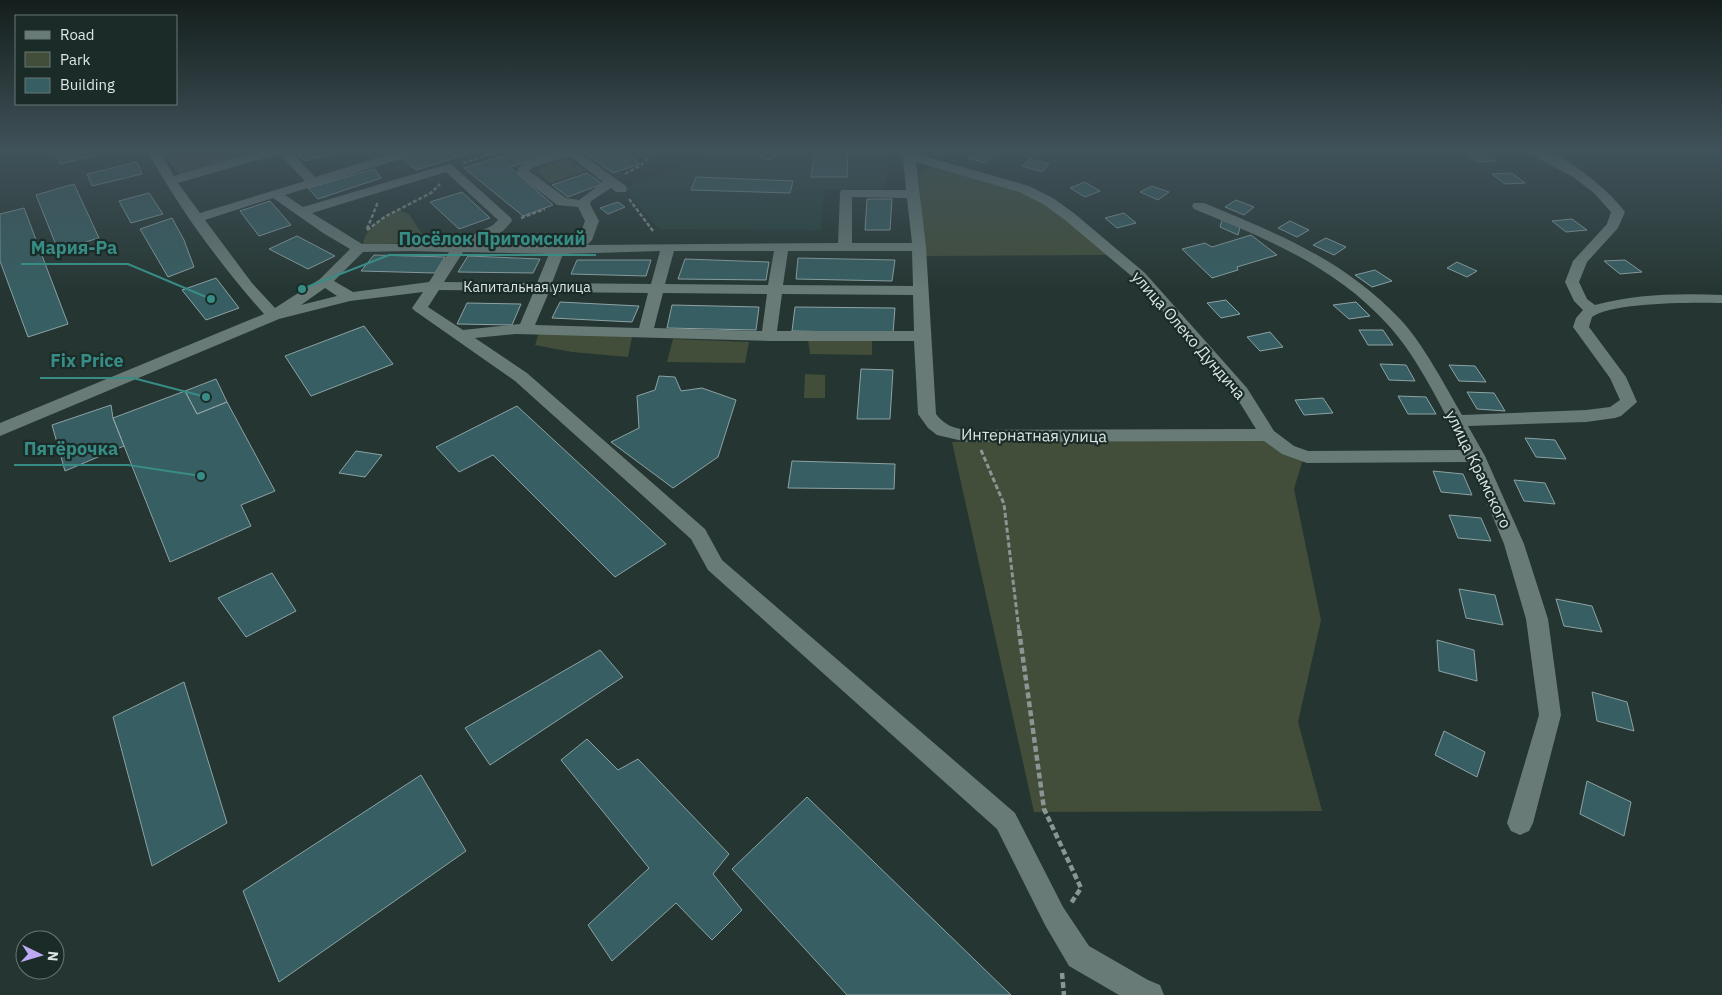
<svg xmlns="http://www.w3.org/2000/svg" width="1722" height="995" viewBox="0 0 1722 995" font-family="'IBM Plex Sans',sans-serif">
<rect width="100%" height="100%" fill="#253632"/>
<path fill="#26403b" d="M729,150H889L885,189L824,190L821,230L659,229L624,188Z"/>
<path fill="#424e3a" d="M164,150H267L180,175L160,152Z
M567,159L586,171L550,183L536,170Z
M934,167L1040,198L1109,255L923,256L919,175L922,171Z
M399,210L409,214L427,242L363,245C364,228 387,217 399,210Z
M539,333L632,337L628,357L572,352L535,345Z
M872,338V355L810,354L808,339Z
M673,339L749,342L745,363L667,362Z
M805,374L825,375V398H804Z
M1265,439L1303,459L1294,489L1321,620L1298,722L1322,811L1034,812L952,442Z"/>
<path fill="#375e62" stroke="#8da2a4" d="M54,150H93L96,155L60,164Z
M305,150H342L305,161L297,153Z
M433,150H471L473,152L416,170L404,159Z
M522,150H551L554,153L510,167L553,205L523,216L464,168Z
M620,150L640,164L613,173L581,151Z
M761,150H777L783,153L768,160L754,154Z
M815,150H848L847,177H811Z
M977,150H979L994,154L985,163L968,158Z
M1484,152L1496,161L1477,162L1466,153Z
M1030,159L1049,164L1042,172L1022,166Z
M137,162L142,174L92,186L87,174Z
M374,169L381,178L318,199L308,188Z
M587,173L602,184L568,197L552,185Z
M1512,173L1525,183L1505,184L1492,174Z
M696,177L793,181L790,193L691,190Z
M1085,182L1100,191L1085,197L1070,188Z
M74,184L99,238L58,250L36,195Z
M1152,186L1169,192L1158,200L1140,192Z
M462,192L490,218L459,229L430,202Z
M149,193L163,214L131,223L119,201Z
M867,199H892L890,230H865Z
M1236,200L1254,207L1244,215L1225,207Z
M270,201L291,225L259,236L240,211Z
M618,202L625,207L608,214L600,208Z
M24,208L68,324L28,337L0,261V214Z
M1124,213L1136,223L1117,228L1105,218Z
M172,218L184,240L194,267L168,277L140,229Z
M1572,219L1587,230L1566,232L1552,221Z
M1222,220L1240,227L1238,235L1220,227Z
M1290,221L1309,230L1297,237L1278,228Z
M1251,235L1277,255L1237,267L1238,270L1212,278L1182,249L1205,243L1212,247Z
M297,236L335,256L308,269L269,249Z
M1326,238L1346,247L1334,255L1313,245Z
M374,255L445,257L435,273L361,271Z
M468,256L540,259L533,273L458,272Z
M798,258L895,260L892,281L796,279Z
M685,259L769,262L766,280L678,279Z
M577,260H651L646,276L571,274Z
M1625,260L1642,272L1620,274L1604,261Z
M1457,262L1477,271L1467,277L1447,268Z
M1375,270L1392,281L1372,287L1355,275Z
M216,278L239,308L206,320L182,290Z
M1226,300L1240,314L1221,318L1207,303Z
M560,302L639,306L632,322L552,318Z
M1356,302L1370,316L1349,319L1333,305Z
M467,303L521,304L512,325L457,324Z
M672,305L759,307L756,330L667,328Z
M795,307L895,308L893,333L792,331Z
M364,326L393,364L311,396L285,356Z
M1359,330H1383L1393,345H1368Z
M1270,332L1283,347L1260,351L1247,337Z
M1380,364L1406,365L1415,381L1389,380Z
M1449,365L1475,366L1486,382L1459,381Z
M861,369L893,370L890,419H857Z
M659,376L675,377L681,391L702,388L736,400L718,457L673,488L611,442L639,428L637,396L655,390Z
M216,379L227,402L197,414L185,391Z
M185,391L197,414L227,402L275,491L241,505L251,526L170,562L113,418Z
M1467,392L1494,393L1505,411L1477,409Z
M1398,396L1426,397L1436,414H1408Z
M1323,398L1333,413L1304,415L1295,400Z
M111,405L113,418L124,446L65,471L52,425Z
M517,406L666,544L615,577L493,455L459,472L436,447Z
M1525,438L1555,440L1566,459L1536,457Z
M356,451L382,455L365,477L339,473Z
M792,461L895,464L894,489L788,488Z
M1433,471L1463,474L1472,495L1441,492Z
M1514,480L1545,483L1555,504L1524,501Z
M1449,515L1481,518L1491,541L1458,538Z
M272,573L296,611L246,637L218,598Z
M1459,589L1495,595L1503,625L1466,618Z
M1556,599L1592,606L1602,632L1564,626Z
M1437,640L1474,650L1477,681L1439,671Z
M600,650L623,677L490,765L465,728Z
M184,682L227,823L152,866L113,717Z
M1592,692L1627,702L1634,731L1597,721Z
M1444,731L1485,752L1477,777L1435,755Z
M587,739L618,770L638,759L729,854L713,874L742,910L712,940L676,903L612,961L588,925L649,868L561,760Z
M421,775L466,851L279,982L243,891Z
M1587,781L1631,802L1624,836L1580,814Z
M807,797L1011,995H847L732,869Z"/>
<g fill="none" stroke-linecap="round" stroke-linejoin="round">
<path stroke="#899693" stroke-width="2.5" stroke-dasharray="4 2" stroke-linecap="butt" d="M463,163L503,150
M625,174L641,165L655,150
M629,199L653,231
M521,218L545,209
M367,229L378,202
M367,230L386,216L431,193L440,184"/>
<path stroke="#899693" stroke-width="3" stroke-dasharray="5 2.5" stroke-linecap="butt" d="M981,450L1004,504L1019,631"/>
<path stroke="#899693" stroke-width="4.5" stroke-dasharray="6 3" stroke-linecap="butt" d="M1019,630L1044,809L1081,888L1071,903
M1062,973L1064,995"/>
<path fill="#687b77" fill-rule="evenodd" d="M147,150H159L174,176L264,150H289L315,177L403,150H422L420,153L285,195L303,207L448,164L452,165L511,218L512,221L503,231L476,244L558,246C577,245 579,237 585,221L578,207L557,205L519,175L517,172C521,155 567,150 582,150L581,154L626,186L627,189L626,192H616L611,188L591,201L590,204L599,221L592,240L587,245L838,243L840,193L841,190H906L903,157L896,150H910L913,153L1029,186L1053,198L1075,214L1145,273L1247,388L1274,431L1294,446L1308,451L1464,450C1443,411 1419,359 1389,326C1335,266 1267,239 1194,209L1192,206L1194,203H1204C1278,234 1343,259 1400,319C1424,345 1444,384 1462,415L1586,410L1610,407L1620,400L1610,378L1573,327L1576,318L1583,310L1574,301L1565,282L1573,261L1607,224L1611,212L1594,193L1573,177L1522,150C1527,150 1533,150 1538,150C1565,153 1609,190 1625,212L1618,228L1587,262L1579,282L1587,299L1595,305C1635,294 1680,293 1722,295V303C1695,302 1612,302 1592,317L1589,327L1626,377L1637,402L1621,416L1615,418L1586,422L1468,426L1485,456L1524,544L1548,619L1561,715L1533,823L1529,831L1520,835L1511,831L1507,823L1539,715L1526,619L1504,544L1470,462L1307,463L1282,454L1264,441L967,442L937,435L928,428L918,414L914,341H769L516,334L475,338L527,373L705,529L722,560L1015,813L1063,907L1089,946L1148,980L1160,985L1164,995H1119L1069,966L1045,925L997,829L708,570L691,539L515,381L415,311L412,308L423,292L350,301L279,319L0,436V423L264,314C222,267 177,206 147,150ZM279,154L305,181L200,213L178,183ZM570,156L603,182L579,200L566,198L529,171L533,167ZM916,162L1019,192L1043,204L1065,220L1135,279L1235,395L1256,429L967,430C953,428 944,425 936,414L926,247ZM446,172L498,220L493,225L455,244H362L312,213ZM852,197L907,198L912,243H852ZM273,198L323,233L350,249L320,279L275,308L252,283L205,220ZM410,251L449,252L429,282L353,292L334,281L363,252ZM660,251L651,284L552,283L563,254ZM674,251H774L768,285L665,284ZM788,251H912L913,286L783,285ZM463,252L549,254L537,283L444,282ZM325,288L337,296L301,305ZM439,290L534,291L520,324L463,330L428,307ZM549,292L648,293L639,328L535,325ZM663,293L767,294L762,331L654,328ZM782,294L913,295L914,331H777Z"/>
</g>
<linearGradient id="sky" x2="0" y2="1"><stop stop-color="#141e1c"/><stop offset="0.52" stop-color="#40525a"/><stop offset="1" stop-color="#40525a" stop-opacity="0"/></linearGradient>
<rect width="1722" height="290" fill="url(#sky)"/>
<g text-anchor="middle" stroke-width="4.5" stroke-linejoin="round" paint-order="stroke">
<g font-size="14" fill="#dce6e4" stroke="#1b2c28">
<text x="527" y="292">Капитальная улица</text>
</g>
<g font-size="16" fill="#dce6e4" stroke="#1b2c28">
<text transform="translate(1189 335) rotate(49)" y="6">улица Олеко Дундича</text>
<text transform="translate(1034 435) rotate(1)" y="6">Интернатная улица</text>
<text transform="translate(1479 469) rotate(64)" y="6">улица Крамского</text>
</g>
</g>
<path fill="none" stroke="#388c86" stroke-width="2" d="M302 289L389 255H596M211 299L128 264H21M206 397L133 378H40M201 476L128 465H14"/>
<g fill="#388c86" stroke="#1b2c28" stroke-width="2">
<circle cx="302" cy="289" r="5"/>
<circle cx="211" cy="299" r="5"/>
<circle cx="206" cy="397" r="5"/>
<circle cx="201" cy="476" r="5"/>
</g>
<g font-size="18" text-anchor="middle" font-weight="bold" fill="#388c86" stroke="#1b2c28" stroke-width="4.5" stroke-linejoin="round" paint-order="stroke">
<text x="492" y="245">Посёлок Притомский</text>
<text x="74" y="254">Мария-Ра</text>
<text x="87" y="367">Fix Price</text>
<text x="71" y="455">Пятёрочка</text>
</g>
<rect x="15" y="15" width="162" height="90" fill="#1b2c28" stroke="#687673"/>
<rect x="25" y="31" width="25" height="8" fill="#687b77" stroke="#687673"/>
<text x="60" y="40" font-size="15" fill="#dce6e4">Road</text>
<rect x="25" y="52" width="25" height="15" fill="#424e3a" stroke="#687673"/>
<text x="60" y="65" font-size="15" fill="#dce6e4">Park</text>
<rect x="25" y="78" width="25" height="15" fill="#375e62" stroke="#687673"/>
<text x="60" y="90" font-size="15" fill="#dce6e4">Building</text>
<g transform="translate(40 955) rotate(95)"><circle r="24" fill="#1b2c28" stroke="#687673"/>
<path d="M0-4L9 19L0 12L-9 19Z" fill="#bfa9f4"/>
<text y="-8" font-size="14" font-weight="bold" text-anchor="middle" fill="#dce6e4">N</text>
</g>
</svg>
